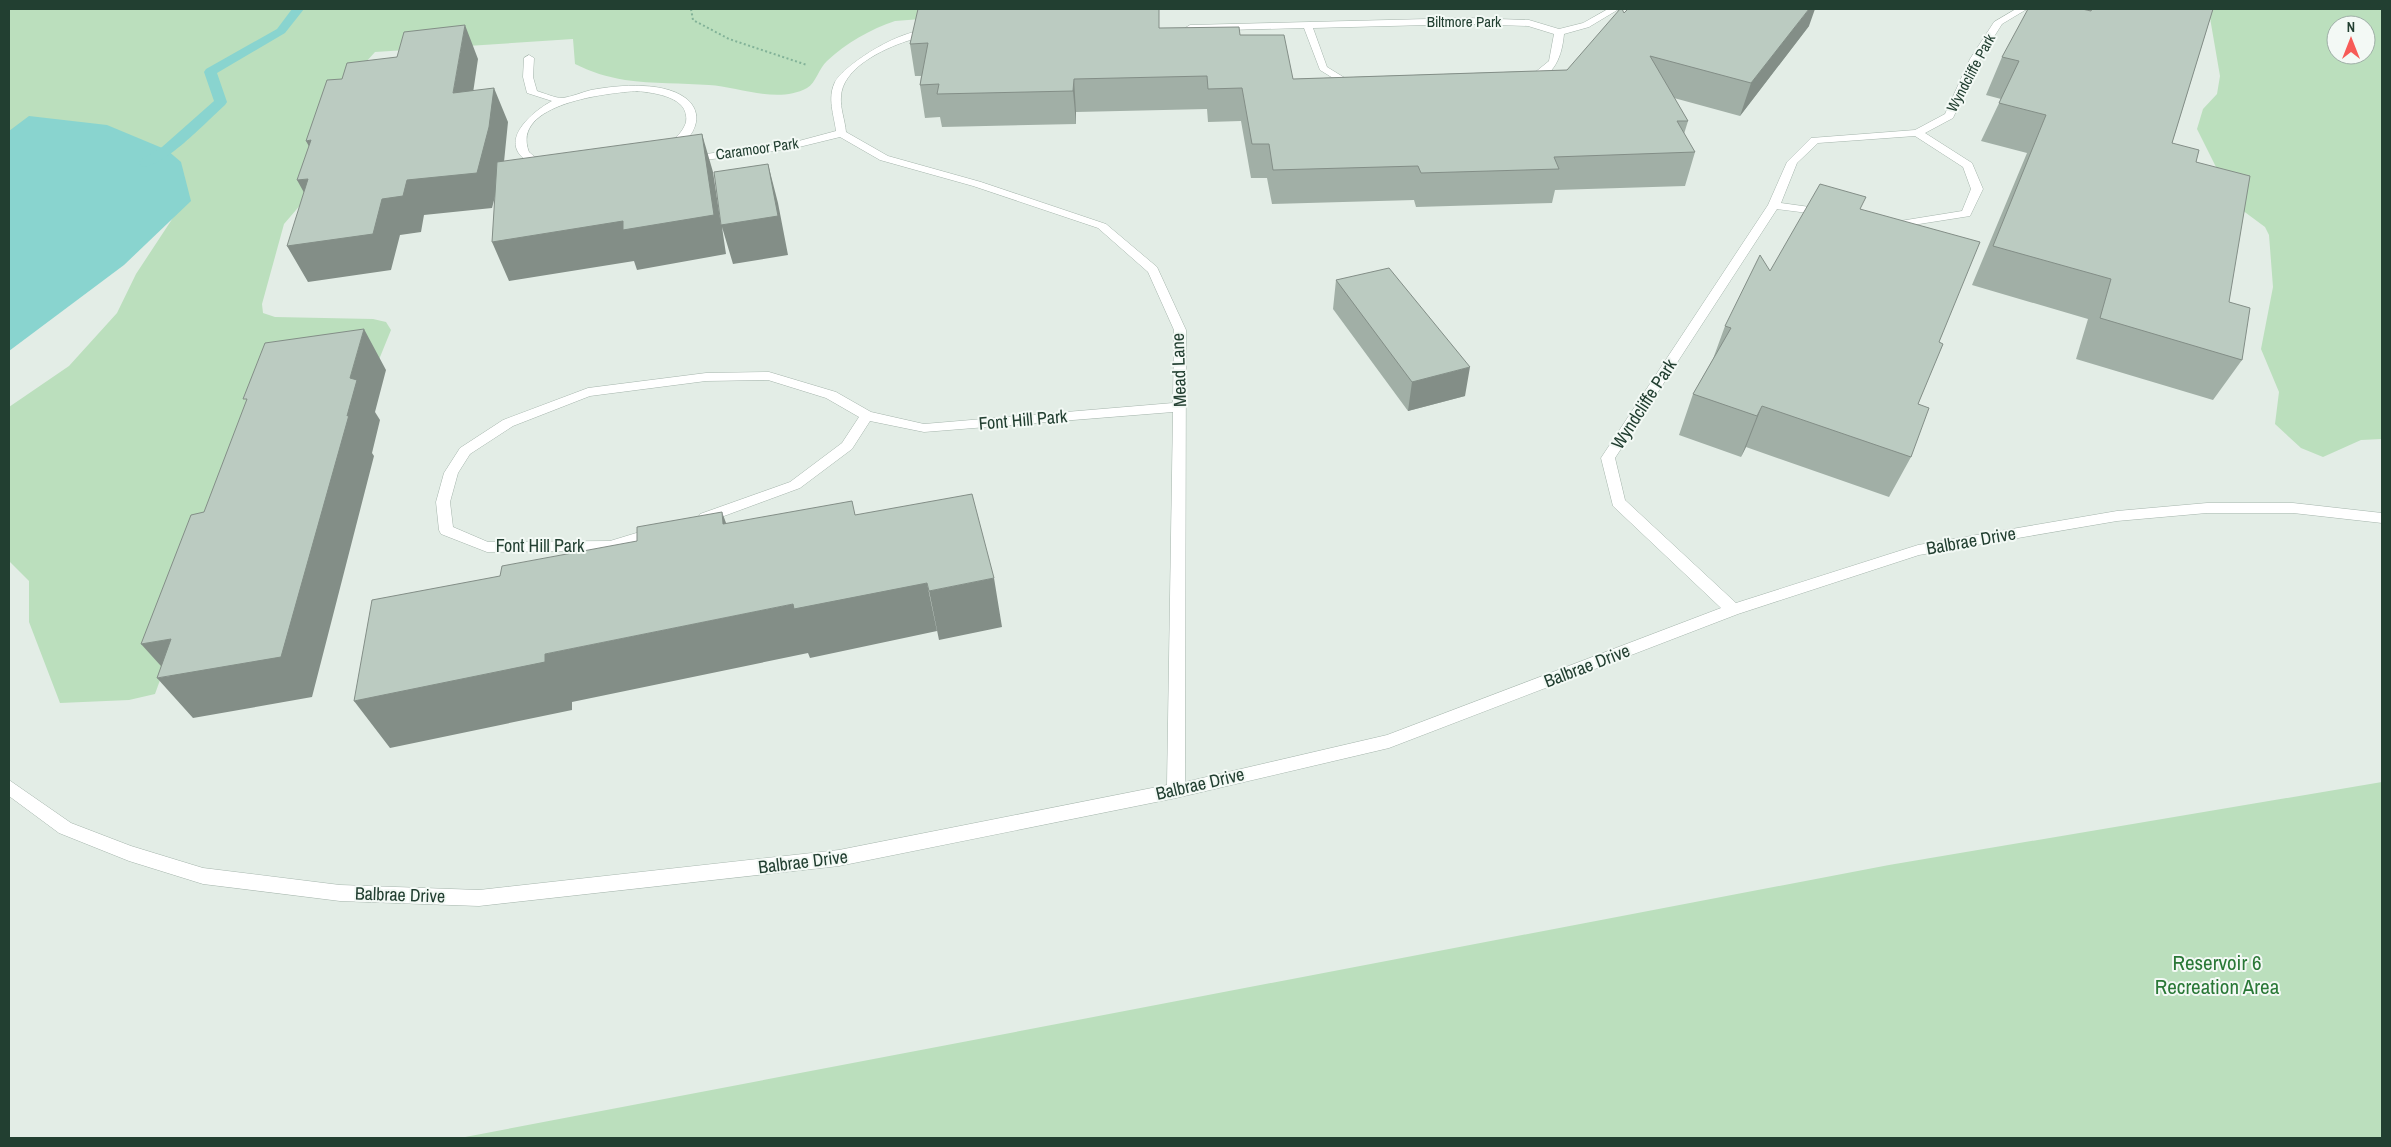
<svg xmlns="http://www.w3.org/2000/svg" width="2391" height="1147" viewBox="0 0 2391 1147" font-family="'Archivo Narrow',sans-serif">
<rect width="100%" height="100%" fill="#e3ede6"/>
<path fill="#bbdfbd" fill-rule="evenodd" d="M9,9H1051L895,21C871,29 846,43 827,61C819,68 816,83 807,88C778,104 739,87 709,85C682,83 653,84 625,80C607,77 591,72 575,64L573,39L375,52L356,73L327,174L284,224L262,304L263,313L275,317L373,319L386,322L391,330L378,362L226,497L155,694L129,700L60,703L29,622V581L9,561V407L69,366L117,313L136,274L184,201L9,206Z
M2205,9H2382V439L2361,440L2323,457L2301,448L2275,424L2279,392L2261,349L2273,287L2269,235L2265,227L2242,210L2229,193L2197,129L2203,109L2217,94L2220,76L2209,12ZM2336,25H2366V55H2336Z
M2382,782V1138H460L1889,865Z"/>
<path fill="#89d4cf" d="M29,116L107,125L167,150L181,162L191,201L124,265L9,351V131Z"/>
<g fill="none" stroke-linecap="round" stroke-linejoin="round">
<path fill="#89d4cf" fill-rule="evenodd" d="M292,9H304L285,33L217,73L227,102L225,105C210,118 161,171 141,166L139,163L141,160L162,147L214,101L204,72L206,69L277,29Z"/>
<defs>
<path id="minor" d="M1608,9H1619L1589,27L1564,34C1562,56 1555,76 1531,83L1528,82V78L1549,61L1554,34L1528,26L1467,24L1313,28L1327,67L1358,86L1359,88L1354,91L1320,70L1304,28L1190,31L1185,28L1190,25L1467,18L1529,20L1559,29L1583,23Z
M2016,9H2027L2002,24L1980,59L1953,118L1925,133L1972,163L1983,189L1970,216L1900,227L1887,225L1885,223L1891,220L1900,221L1962,211L1971,189L1963,167L1915,136L1818,143L1797,163L1781,203L1824,209L1830,212L1824,215L1777,209L1615,458L1625,500L1736,603L1918,545L2117,511L2207,503H2293L2382,513V523L2293,513H2207L2117,521L1919,555L1738,614L1389,748L1176,798L839,866L479,906L340,901L203,884L129,861L59,833L9,796V780L71,823L131,846L203,868L340,885L479,890L839,850L1167,785L1173,412L924,432L870,421L852,449L800,488L705,523L698,518L700,514L790,482L842,443L859,417L826,398L768,380L706,381L590,396L513,426L470,454L458,473L450,502L453,527L488,542L610,541L656,527L661,528L663,532L661,536L610,551L487,552L441,534L439,530L436,502L444,473L460,448L503,420L588,388L706,373L769,372L836,392L871,412L924,424L1173,403L1174,330L1148,272L1098,228L973,186L880,160L840,137L795,148L705,160L686,151L691,148L706,154L795,142L836,131C834,115 827,98 835,82C846,62 918,18 937,34C930,40 916,38 907,41C883,49 842,68 841,97C840,108 845,120 846,132L888,156L981,182L1106,224L1157,267L1186,330L1185,782L1387,735L1721,608L1613,506L1601,458L1768,205L1787,162L1811,138L1915,130L1945,114L1970,59L1994,22Z
M529,55L534,58L533,77L537,91C544,93 555,98 562,98C572,97 582,92 591,90C618,85 669,80 690,102C696,109 698,117 695,126C690,142 672,151 658,157C635,168 608,175 581,174C564,173 541,171 527,161C497,141 533,111 552,101L527,93L523,77L524,58ZM637,91C655,93 690,97 686,122C684,129 679,135 673,140C641,164 561,183 529,152C510,103 609,93 637,91Z"/>
</defs>
<use href="#minor" stroke="#a5b5ac" stroke-width="1"/>
<path stroke="#82b298" stroke-width="2" stroke-dasharray="2 2.5" stroke-linecap="butt" d="M691,9L693,20L729,39L807,65"/>
<use href="#minor" fill="#fff" fill-rule="evenodd"/>
</g>
<path fill="#a1afa6" d="M2090,9H2213L2172,143L2196,162L2242,360L2213,400L2076,359L2088,319L1972,285L2027,153L1981,141L2001,99L1986,95L2002,57L2089,10Z
M1624,13L1809,26L1740,116L1674,98L1688,121L1684,134L1695,152L1685,186L1555,190L1552,203L1416,207L1414,200L1272,204L1267,178H1251L1241,121L1208,122L1207,109L1076,112V124L942,127L940,117L925,118L920,85L921,76H915L910,44L1159,28L1240,35L1293,79L1567,70Z
M1861,209L1939,342L1918,404L1911,457L1889,497L1746,447L1741,457L1679,435L1693,394L1713,359L1725,326Z
M1336,280L1465,396L1408,411L1333,309Z"/>
<path fill="#838e87" d="M1809,9H1815L1809,26L1740,116L1751,83Z
M465,25L478,59L468,127L453,93Z
M1074,79L1076,112V124L1073,91Z
M494,88L508,122L504,162L492,208L424,215L421,232L400,235L391,270L308,282L287,246L382,199L407,180Z
M702,134L713,172L721,225L768,164L778,203L788,255L733,264L722,227L726,254L637,270L634,261L509,281L492,242Z
M311,140L325,176L306,141Z
M308,179L317,216L297,180Z
M364,329L386,370L375,412L380,420L372,453L374,456L312,697L193,718L157,678L170,676L141,644L171,639L347,416L350,378Z
M1470,367L1465,396L1408,411L1412,382Z
M1762,406L1746,447L1741,457L1757,416Z
M722,512L740,561L723,524Z
M994,578L1002,627L939,640L929,591Z
M927,583L937,631L810,658L808,653L572,702V710L390,748L354,701L545,654L793,604Z"/>
<path fill="#bbcbc1" stroke="#838e87" d="M918,9H1159V28L1239,27L1240,35H1284L1293,79L1567,70L1620,9H1622L1624,13L1628,9H1809L1751,83L1650,56L1688,121H1677L1695,152L1554,157L1559,169L1421,173L1418,166L1273,170L1269,144H1252L1242,88L1208,89L1207,76L1074,79L1073,91L937,94L939,84L920,85L928,43L910,44Z
M2028,9H2082L2091,11L2092,9H2213L2172,143L2199,150L2196,162L2250,176L2229,302L2250,308L2242,360L2100,318L2111,279L1993,246L2046,115L1999,103L2019,61L2002,57Z
M465,25L453,93L494,88L489,127L477,173L407,180L403,196L382,199L373,234L287,246L308,179L297,180L311,140L306,141L327,80L342,79L347,63L397,57L404,32Z
M702,134L714,215L623,230V221L492,242L497,162Z
M768,164L778,216L721,225L714,172Z
M1820,184L1866,197L1860,209L1980,242L1939,342L1943,344L1918,404L1929,408L1911,457L1762,406L1757,416L1693,394L1731,328L1725,326L1760,255L1770,271Z
M1389,268L1470,367L1412,382L1336,280Z
M364,329L350,378L357,380L347,416L349,415L281,657L157,678L171,639L141,644L191,515L204,512L247,399H243L265,343Z
M972,494L994,578L929,591L927,583L794,609L793,604L545,654V662L354,701L372,600L500,576L502,566L637,541V527L722,512L723,524L852,501L855,515Z"/>
<g text-anchor="middle" stroke-width="4" stroke-linejoin="round" paint-order="stroke">
<g font-size="15" fill="#223f31" stroke="#f3f9f5">
<text x="1464" y="27">Biltmore Park</text>
<text transform="translate(1971 73) rotate(-62)" y="5">Wyndcliffe Park</text>
<text transform="translate(757 149) rotate(-8)" y="5">Caramoor Park</text>
</g>
<g font-size="18" fill="#223f31" stroke="#f3f9f5">
<text transform="translate(1179 370) rotate(-92)" y="6">Mead Lane</text>
<text transform="translate(1644 404) rotate(-57)" y="6">Wyndcliffe Park</text>
<text transform="translate(1023 420) rotate(-5)" y="6">Font Hill Park</text>
<text transform="translate(1971 541) rotate(-10)" y="6">Balbrae Drive</text>
<text x="540" y="552">Font Hill Park</text>
<text transform="translate(1587 666) rotate(-21)" y="6">Balbrae Drive</text>
<text transform="translate(1200 784) rotate(-13)" y="6">Balbrae Drive</text>
<text transform="translate(803 862) rotate(-7)" y="6">Balbrae Drive</text>
<text transform="translate(400 895) rotate(2)" y="6">Balbrae Drive</text>
</g>
<g font-size="21" fill="#2a7837" stroke="#f3f9f5">
<text x="2217" y="970">Reservoir 6<tspan x="2217" dy="24">Recreation Area</tspan></text>
</g>
</g>
<rect width="2391" height="1147" fill="none" stroke="#223f31" stroke-width="20"/>
<g transform="translate(2351 40)"><circle r="24" fill="#f3f9f5" stroke="#9fafa7"/>
<path d="M0-4L9 19L0 12L-9 19Z" fill="#f75b57"/>
<text y="-8" font-size="14" font-weight="bold" text-anchor="middle" fill="#223f31">N</text>
</g>
</svg>
